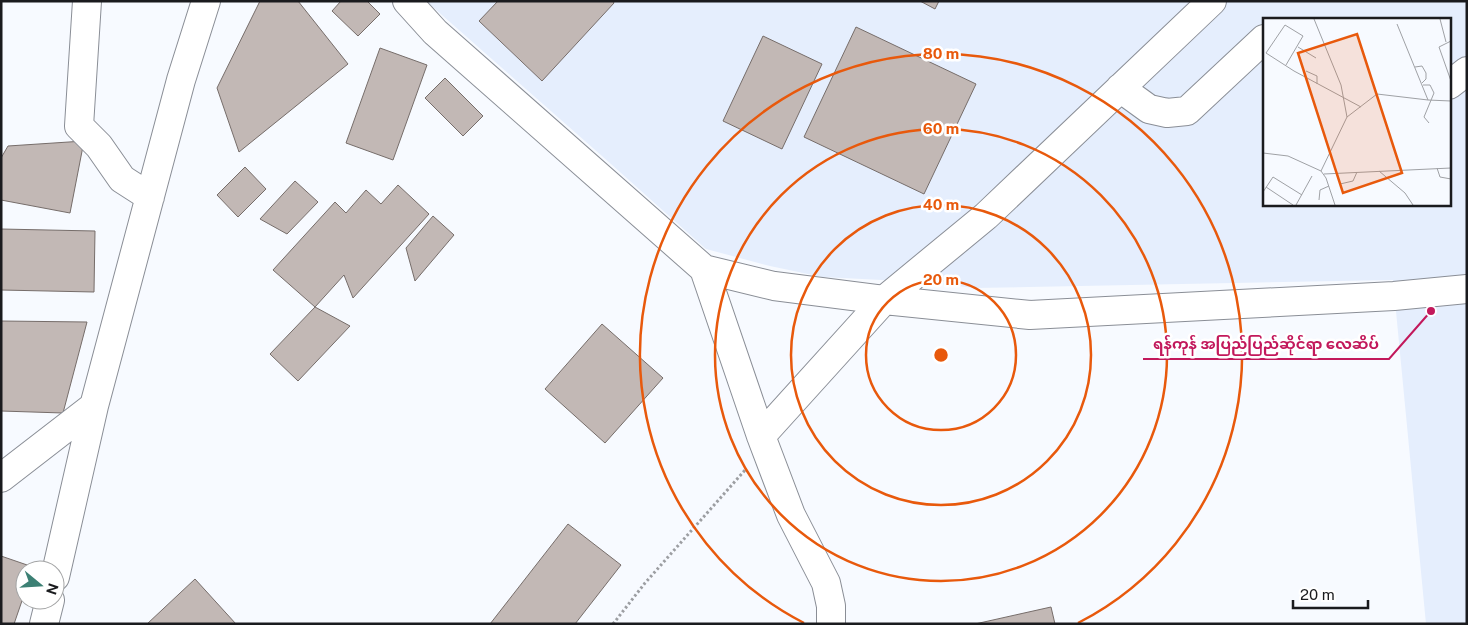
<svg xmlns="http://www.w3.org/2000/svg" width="1468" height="625" viewBox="0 0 1468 625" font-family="'Public Sans','Noto Sans Myanmar',sans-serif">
<rect width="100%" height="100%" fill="#f7faff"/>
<path fill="#e5eefd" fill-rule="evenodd" d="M426,1H1467V624H1426L1393,280L975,288L922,282L822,277L770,266L706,249L602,156ZM1264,19H1449V204H1264Z"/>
<path fill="#c2b8b5" stroke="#766d6a" d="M260,1H298L348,64L239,152L217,88Z
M341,1H367L380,14L358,36L332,11Z
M498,1H613L614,3L542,81L479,21Z
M920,1H939L935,9Z
M856,27L976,84L924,194L804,137Z
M763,36L822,64L782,149L723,121Z
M380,48L427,65L393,160L346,143Z
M445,78L483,116L463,136L425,98Z
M84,141L70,213L1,200V158L8,146Z
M245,167L266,189L238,217L217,195Z
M295,181L318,202L287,234L260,219Z
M398,185L429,214L353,298L344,275L315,307L273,270L335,202L346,213L366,190L381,204Z
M433,216L454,235L415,281L406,248Z
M1,229L95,231L94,292L1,290Z
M315,307L350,326L298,381L270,354Z
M1,321L87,322L63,413L1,411Z
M602,324L663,378L605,443L545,389Z
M568,524L621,565L575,624H490Z
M1,556L33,567L32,570H25V592L14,624H1Z
M195,579L236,624H147Z
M1051,607L1055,624H975Z"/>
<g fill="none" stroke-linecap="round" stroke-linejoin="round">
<defs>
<path id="minor" d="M87,1L79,126L99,146L122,179L150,197
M407,1L435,32L704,269L774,286L884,300L1030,315L1394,296L1467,289
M1449,85L1467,71
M1120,88L1149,109L1167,113L1187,111L1264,39
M704,269L761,436L791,515L826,583L831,606V624
M761,436L884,300L986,216L1212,1
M1,478L94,406
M55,577L94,406L181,80L206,1
M44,624L50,600"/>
</defs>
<use href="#minor" stroke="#8a8e96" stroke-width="30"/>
<path stroke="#9c9ea2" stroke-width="3" stroke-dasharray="2.5 2.5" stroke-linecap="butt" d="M613,624L645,583L746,469"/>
<use href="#minor" stroke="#fff" stroke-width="28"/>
</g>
<g fill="none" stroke="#e8590c" stroke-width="2.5">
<circle cx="941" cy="355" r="75"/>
<circle cx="941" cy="355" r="150"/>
<circle cx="941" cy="355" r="226"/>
<path d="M804 623A301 301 0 1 1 1078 623"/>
</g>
<g transform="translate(1263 18)">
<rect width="188" height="188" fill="#f7faff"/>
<path fill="none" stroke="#9fa1a5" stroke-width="1" d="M51,1L78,67L84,99L58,153M177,1L183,24M188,23L176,29L188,63M35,29L53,40M23,47L40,18L22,7L3,35L31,53L98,89M152,49L159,48L163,55V61L159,65M43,53L54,58V66M160,67H167L171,75L161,99L166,105M165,82L188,83M84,99L114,76L165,82L134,6M0,135L25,138L58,153L63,160L72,187M174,150L177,159L188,161M116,153L142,175L150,187M61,156L188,150M77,166L90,163L94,154M3,169L30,187M0,174L10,159L39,177M56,182L57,172L66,168M33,187L49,158"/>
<path fill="#e8590c" fill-opacity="0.15" stroke="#e8590c" stroke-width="2.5" d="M94,16L139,155L80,175L35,35Z"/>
<rect width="188" height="188" fill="none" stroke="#1a1b1e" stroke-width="2.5"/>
</g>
<circle cx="941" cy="355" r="8" fill="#e8590c" stroke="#fff" stroke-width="2.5"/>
<g font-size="15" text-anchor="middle" font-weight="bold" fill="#e8590c" stroke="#fff" stroke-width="5" stroke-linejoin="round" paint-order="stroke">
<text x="941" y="59">80 m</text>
<text x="941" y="134">60 m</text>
<text x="941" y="210">40 m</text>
<text x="941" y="285">20 m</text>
</g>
<path fill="none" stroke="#c2185b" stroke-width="2" d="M1431 311L1389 359H1143"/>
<circle fill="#c2185b" stroke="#fff" stroke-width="2" cx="1431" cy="311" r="5"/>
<g font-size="15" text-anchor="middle" font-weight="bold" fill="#c2185b" stroke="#fff" stroke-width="5" stroke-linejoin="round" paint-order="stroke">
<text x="1266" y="349">ရန်ကုန် အပြည်ပြည်ဆိုင်ရာ လေဆိပ်</text>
</g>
<rect width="1468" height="625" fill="none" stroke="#1a1b1e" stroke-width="5"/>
<g transform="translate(40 585) rotate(108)"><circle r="24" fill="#ffffff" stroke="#a3a4a5"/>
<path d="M0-4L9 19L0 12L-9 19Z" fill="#3c8074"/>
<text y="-8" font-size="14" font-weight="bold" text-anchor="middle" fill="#1a1b1e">N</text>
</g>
<path d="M1293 600v8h75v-8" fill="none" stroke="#1a1b1e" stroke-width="2.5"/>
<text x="1300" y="600" font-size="15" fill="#1a1b1e" stroke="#ffffff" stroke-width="4" paint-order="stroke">20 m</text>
</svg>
